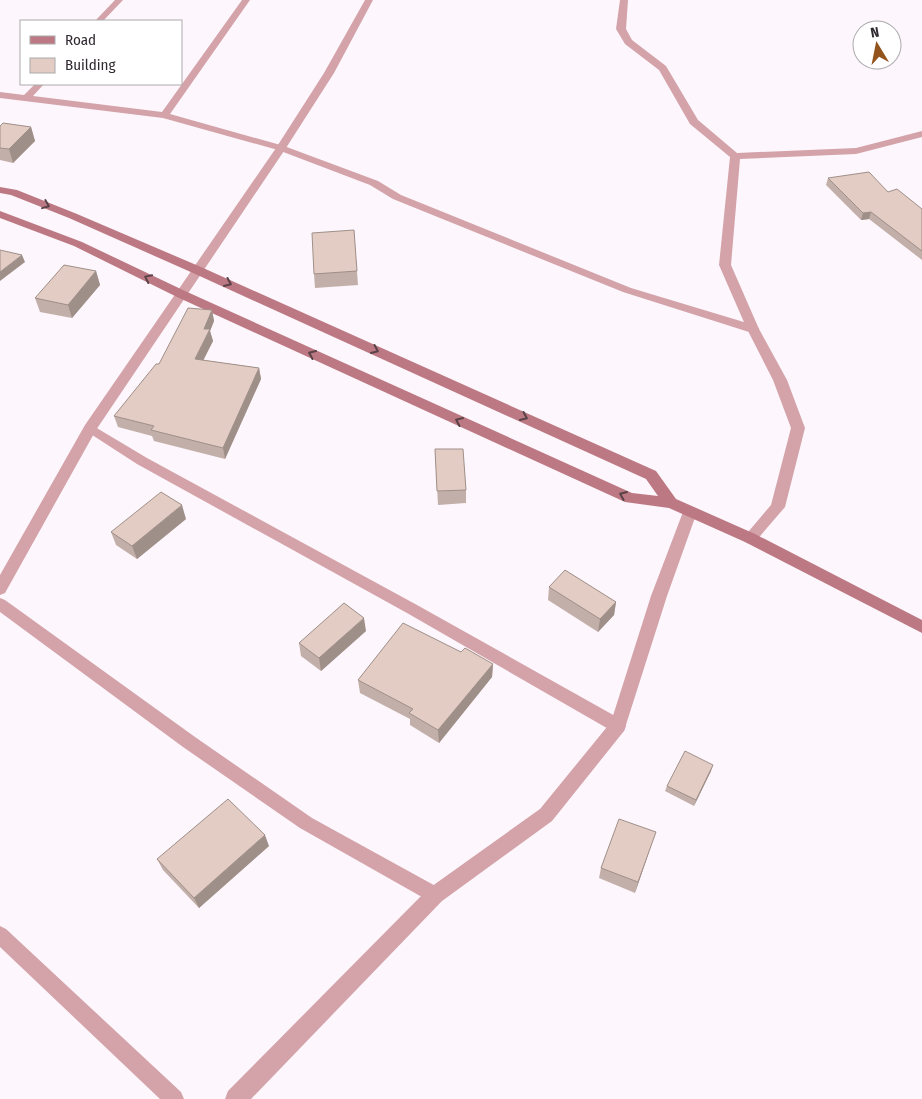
<svg xmlns="http://www.w3.org/2000/svg" width="922" height="1099" viewBox="0 0 922 1099" font-family="'Fira Sans Condensed',sans-serif">
<rect width="100%" height="100%" fill="#fdf6fc"/>
<g fill="none" stroke-linecap="round" stroke-linejoin="round">
<path fill="#d3a3a9" fill-rule="evenodd" d="M115,0H123L103,21H95Z
M242,0H250L170,114L284,146L378,181L401,195L631,288L757,326L759,329L757,332H749L623,292L393,199L370,185L278,150L163,118L0,98V92L24,95L35,84H44L33,96L162,112Z
M90,424L147,458L417,605L624,721L626,726L624,731L618,733L612,731L407,613L137,464L86,431L84,428Z
M0,598L5,600L195,737L312,818L441,889L444,895L441,901L435,903L429,901L300,828L183,747L0,612Z
M0,926L6,929L181,1092L184,1099H160L0,947Z"/>
<path fill="#d3a3a9" fill-rule="evenodd" d="M365,0H373L334,73L286,148L96,430L5,593L0,595V575L85,425L276,148L324,73Z
M620,0H628L626,29L632,40L666,66L698,120L737,153L856,148L922,131V137L856,154L740,159L731,265L759,329L787,380L805,428L785,507L755,542L750,544L745,542L743,538L771,505L791,428L773,380L747,329L719,265L730,157L690,124L659,70L625,44L616,29Z
M690,507L695,508L697,512L667,596L624,731L552,821L442,901L251,1099H225L228,1091L428,889L540,809L611,722L651,596L683,512L685,508Z"/>
<path fill="#bd7983" fill-rule="evenodd" d="M0,187L17,190L77,214L201,267L656,471L676,499L755,534L922,620V633L745,542L669,508L625,502L177,297L74,246L0,218V211L82,242L185,291L632,493L658,496L646,479L193,273L69,218L11,195L0,193Z"/>
</g>
<path fill="#c3afa9" d="M0,126L31,127L35,141L13,163L0,160Z
M828,178L888,192L922,209V260L869,219L861,220L826,185Z
M354,230L358,285L315,288L314,274Z
M96,271L100,285L72,318L40,312L35,298Z
M212,310L214,321L210,331L213,341L203,360L259,368L261,379L225,459L154,441L152,436L118,427L114,416L159,364Z
M435,449L466,490V503L438,505Z
M186,519L137,559L116,545L111,532Z
M549,587L616,602L614,615L598,632L548,600Z
M366,631L321,671L301,656L299,643Z
M461,652L493,664L492,677L439,743L410,725V719L360,693L358,680Z
M711,771L694,806L665,791L667,786Z
M652,843L635,893L599,878L601,868Z
M269,846L199,908L163,870L157,859Z"/>
<path fill="#9f8f89" d="M31,127L35,141L13,163L9,149Z
M871,212L869,219L861,220L863,213Z
M22,255L25,262L0,281V272Z
M96,271L100,285L72,318L68,305Z
M212,310L214,321L210,331L213,341L198,371L195,359L204,329Z
M259,368L261,379L225,459L223,448Z
M182,505L186,519L137,559L132,546Z
M616,602L614,615L598,632L600,619Z
M364,618L366,631L321,671L319,658Z
M493,664L492,677L439,743L438,730Z
M713,765L711,771L694,806L696,800Z
M656,832L652,843L635,893L638,882Z
M265,835L269,846L199,908L194,898Z"/>
<path fill="#e3ccc4" stroke="#9f8f89" d="M3,123L31,127L9,149L0,148V126Z
M869,172L888,192L897,189L922,209V251L871,212L863,213L828,178Z
M354,230L357,271L314,274L312,233Z
M0,250L22,255L0,272Z
M64,265L96,271L68,305L35,298Z
M188,308L212,310L204,329H210L195,359L259,368L223,448L151,430L154,426L114,416L156,364H159Z
M435,449H463L466,490L437,491Z
M161,492L182,505L132,546L111,532Z
M565,570L616,602L600,619L549,587Z
M344,603L364,618L319,658L299,643Z
M403,623L461,652L465,648L493,664L438,730L409,713L413,709L358,680Z
M685,751L713,765L696,800L667,786Z
M228,799L265,835L194,898L157,859Z
M619,819L656,832L638,882L601,868Z"/>
<defs><path id="oneway-chevron" d="M-2-3.5L2.5 0L-2 3.5" fill="none" stroke-width="1.6" stroke-linecap="round" stroke-linejoin="round" transform="scale(1.25)"/></defs>
<g stroke="#5a4249">
<use href="#oneway-chevron" transform="translate(46 205) rotate(22)"/>
<use href="#oneway-chevron" transform="translate(148 278) rotate(-154)"/>
<use href="#oneway-chevron" transform="translate(228 283) rotate(24)"/>
<use href="#oneway-chevron" transform="translate(375 350) rotate(24)"/>
<use href="#oneway-chevron" transform="translate(312 354) rotate(-156)"/>
<use href="#oneway-chevron" transform="translate(524 417) rotate(24)"/>
<use href="#oneway-chevron" transform="translate(459 421) rotate(-156)"/>
<use href="#oneway-chevron" transform="translate(623 495) rotate(-157)"/>
</g>
<rect x="20" y="20" width="162" height="65" fill="#ffffff" stroke="#acaaac"/>
<rect x="30" y="36" width="25" height="8" fill="#bd7983" stroke="#acaaac"/>
<text x="65" y="45" font-size="15" fill="#302a30">Road</text>
<rect x="30" y="58" width="25" height="15" fill="#e3ccc4" stroke="#acaaac"/>
<text x="65" y="70" font-size="15" fill="#302a30">Building</text>
<g transform="translate(877 45) rotate(350)"><circle r="24" fill="#ffffff" stroke="#acaaac"/>
<path d="M0-4L9 19L0 12L-9 19Z" fill="#93531d"/>
<text y="-8" font-size="14" font-weight="bold" text-anchor="middle" fill="#302a30">N</text>
</g>
</svg>
